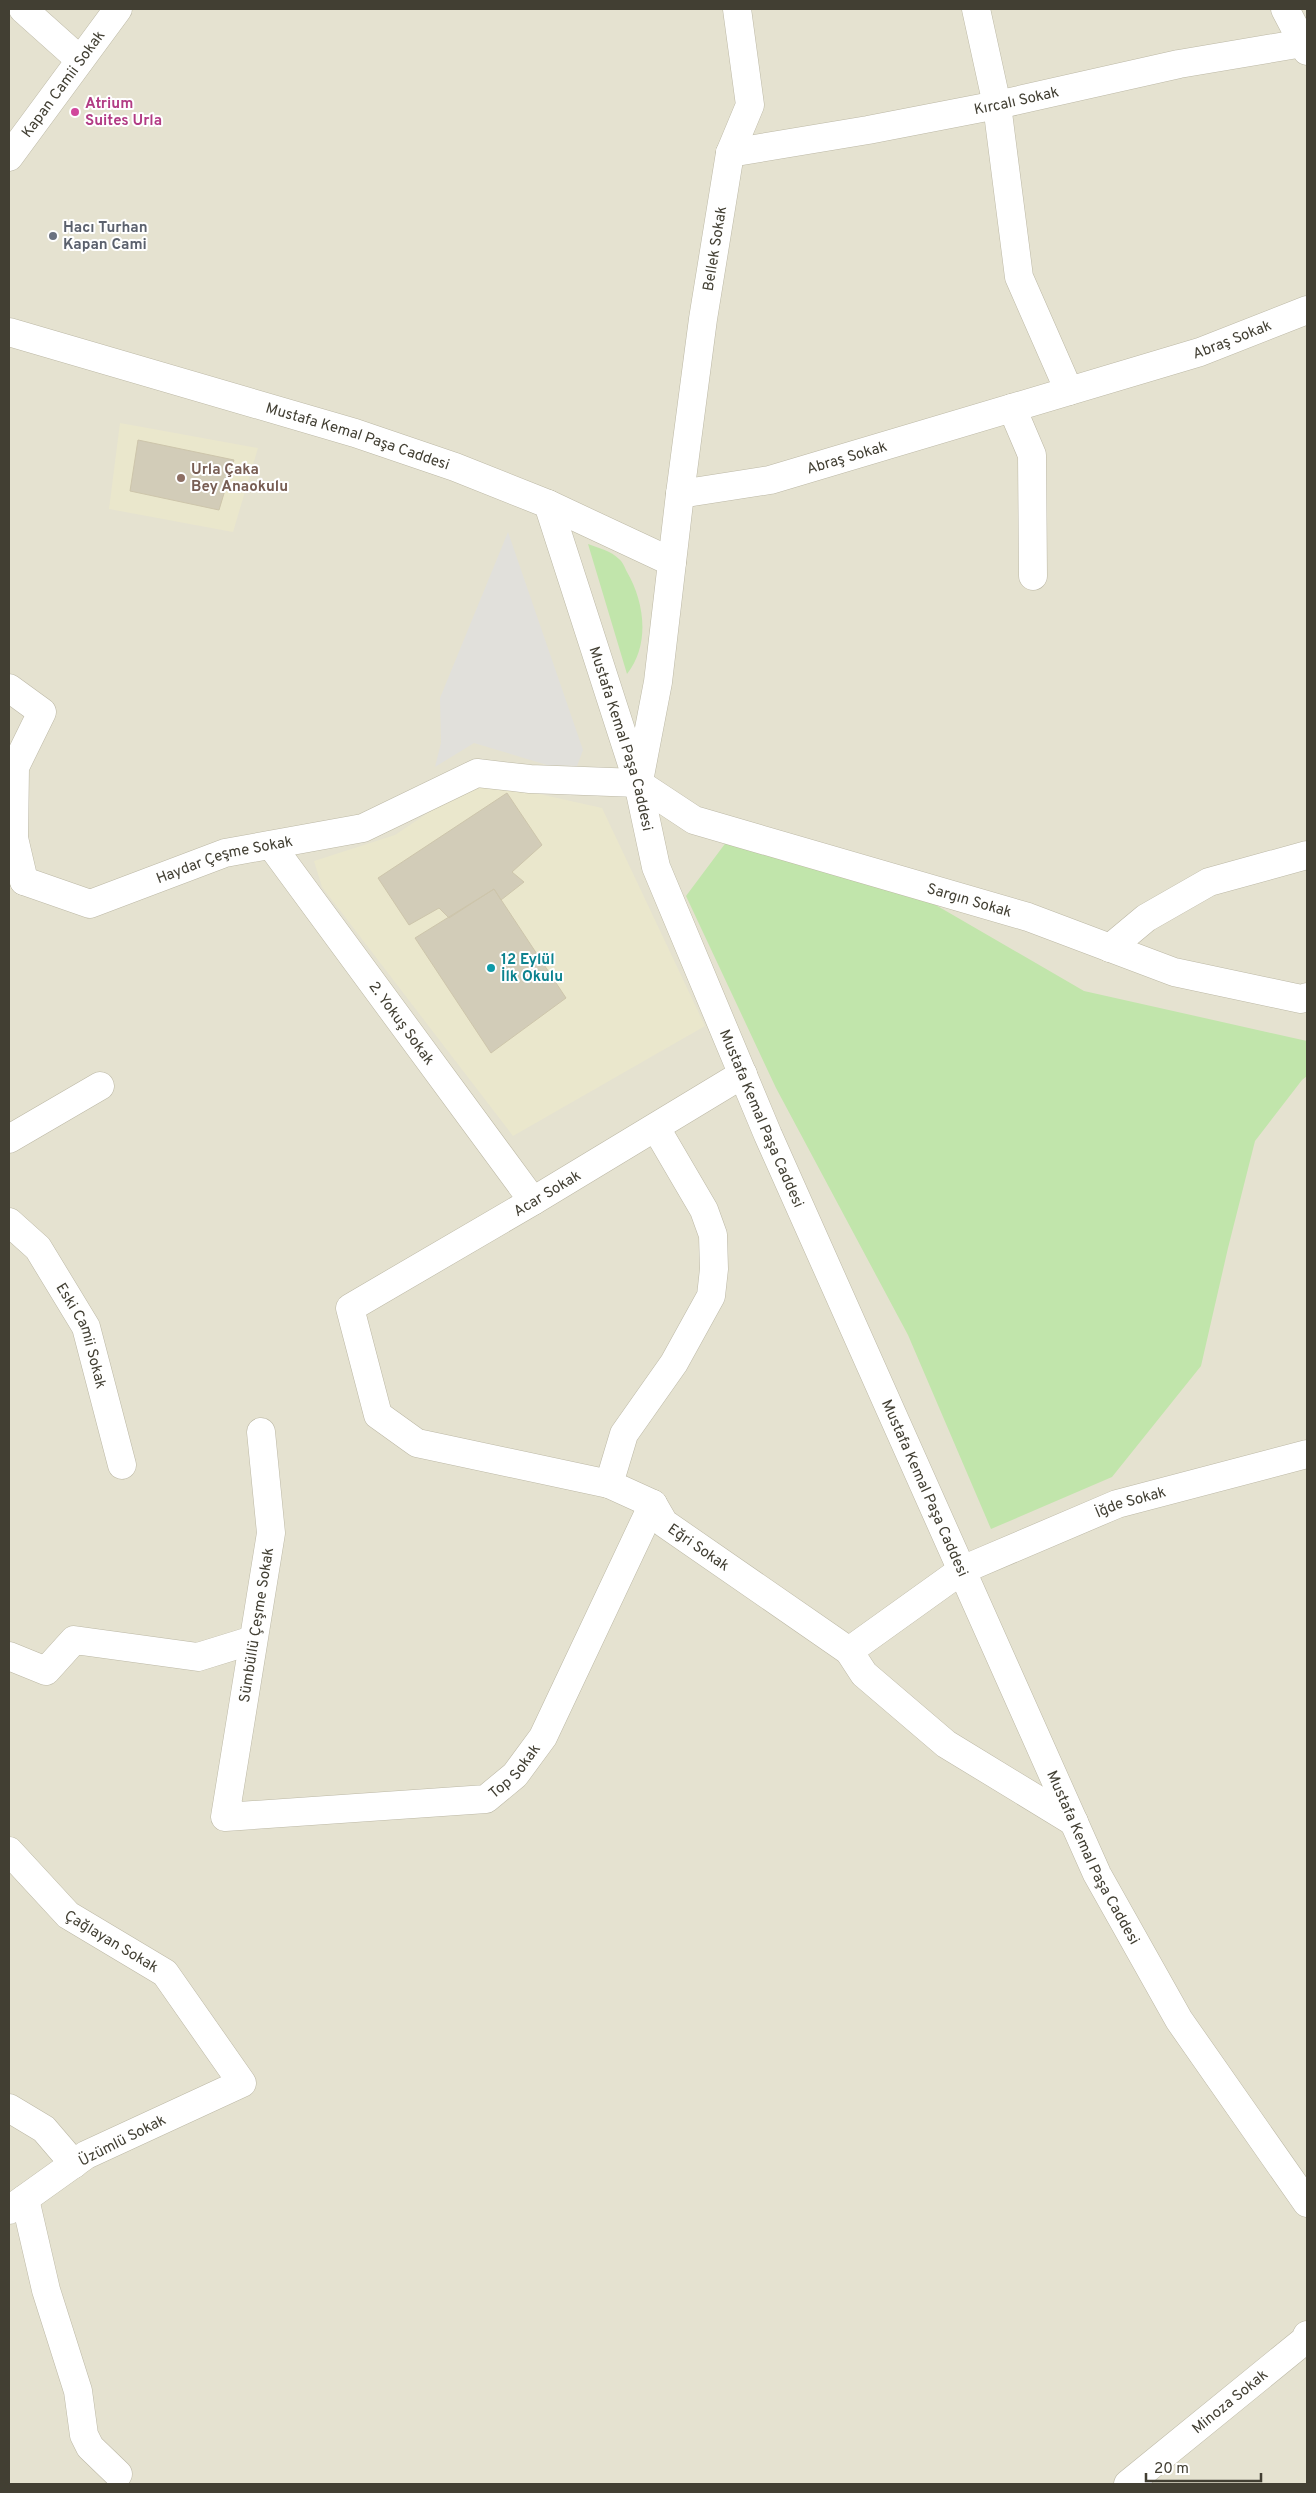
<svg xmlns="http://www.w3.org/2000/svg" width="1316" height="2493" viewBox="0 0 1316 2493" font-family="Overpass,sans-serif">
<rect width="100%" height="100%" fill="#f1efe2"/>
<path fill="#e5e2d0" d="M9,9H1307V2484H9Z"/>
<path fill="#eae7cc" d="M120,423L258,448L233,532L109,509Z
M477,780L602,808L705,1026L513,1136L322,887L314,861L395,835Z"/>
<path fill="#c1e5ab" d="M588,544C599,548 611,551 619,559C623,562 625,568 627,572C645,603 650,645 627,674Z
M739,825L915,893L1084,991L1307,1041V1076L1302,1080L1255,1141L1228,1248L1201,1366L1112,1477L991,1529L908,1335L776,1088L686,896Z"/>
<path fill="#e1e0db" d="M508,532L583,750L577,766L547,765L474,743L435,767L441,743L440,698Z"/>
<path fill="#d2ccb8" stroke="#cdc5ab" d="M138,440L234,460L219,510L130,491Z
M507,793L542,845L512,872L524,882L501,900L494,889L449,918L439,908L409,925L378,878Z
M494,889L566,998L491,1053L415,938Z"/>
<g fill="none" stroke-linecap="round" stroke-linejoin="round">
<defs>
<g id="minor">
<path d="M23,9L80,60"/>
<path d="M976,9L997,105L1019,277L1069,391"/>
<path d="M1285,9L1307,51"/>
<path id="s1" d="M730,153L868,130L997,105L1179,64L1303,43"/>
<path id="s2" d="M9,157L118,9"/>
<path id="s3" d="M9,332L355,433L455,467L548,504L638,783L656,867L768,1135L1097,1874L1179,2020L1307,2203"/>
<path d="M1012,408L1032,455L1033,576"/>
<path id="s4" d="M680,494L770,480L1200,352L1307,310"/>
<path d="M548,504L672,562"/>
<path d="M9,688L42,712L15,767L14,838L24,881"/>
<path id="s5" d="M639,781L658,682L680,494L703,319L730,153L750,105L737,9"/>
<path id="s6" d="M638,783L694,820L1028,917L1174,972L1301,999L1307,997"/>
<path id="s7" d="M271,845L533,1201"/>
<path id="s8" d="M24,881L90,904L225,853L363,828L477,773L530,779L638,783"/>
<path d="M1110,948L1146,918L1209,882L1307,855"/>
<path id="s9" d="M743,1074L533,1201L350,1308L378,1415L417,1443L609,1484L653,1504L664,1523L849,1651L864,1674L946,1744L1074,1822"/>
<path d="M9,1139L100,1086"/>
<path id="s10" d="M9,1222L38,1248L86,1327L122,1465"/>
<path id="s11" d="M261,1432L271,1533L225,1817L486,1799L515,1775L543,1737L653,1504"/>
<path d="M609,1484L624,1434L674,1363L711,1296L714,1269L713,1235L704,1210L656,1128"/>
<path id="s12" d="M849,1651L962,1570L1117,1504L1307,1454"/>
<path d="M9,1656L46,1671L74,1640L198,1657L253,1640"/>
<path id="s13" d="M9,1851L68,1915L165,1973L242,2083L86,2155L9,2210"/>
<path d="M9,2108L44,2129L74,2164"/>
<path d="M25,2199L46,2290L78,2391L84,2435L90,2447L118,2474"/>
<path id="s14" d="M1128,2484L1305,2340L1307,2335"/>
</g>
</defs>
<use href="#minor" stroke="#bcb8a5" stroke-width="29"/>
<use href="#minor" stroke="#fff" stroke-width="28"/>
</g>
<circle fill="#d1479c" stroke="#fff" stroke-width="2" cx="75" cy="112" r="5"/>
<circle fill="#6b7280" stroke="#fff" stroke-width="2" cx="53" cy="236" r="5"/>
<circle fill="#8d6e63" stroke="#fff" stroke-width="2" cx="181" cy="478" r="5"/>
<circle fill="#0f9aa8" stroke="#fff" stroke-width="2" cx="491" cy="968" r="5"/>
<g text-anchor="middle" stroke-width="4" stroke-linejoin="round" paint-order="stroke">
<g font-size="15" fill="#423f33" stroke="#fff">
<text dy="5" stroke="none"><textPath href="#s2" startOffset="91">Kapan Camii Sokak</textPath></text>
<text dy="5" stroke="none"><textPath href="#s1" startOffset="291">Kırcalı Sokak</textPath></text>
<text dy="5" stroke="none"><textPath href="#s5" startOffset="538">Bellek Sokak</textPath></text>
<text dy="5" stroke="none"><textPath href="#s4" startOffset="574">Abraş Sokak</textPath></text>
<text dy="5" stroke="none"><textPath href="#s3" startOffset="364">Mustafa Kemal Paşa Caddesi</textPath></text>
<text dy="5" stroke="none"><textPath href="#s4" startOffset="171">Abraş Sokak</textPath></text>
<text dy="5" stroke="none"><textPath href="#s3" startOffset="812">Mustafa Kemal Paşa Caddesi</textPath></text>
<text dy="5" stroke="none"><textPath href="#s8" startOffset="212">Haydar Çeşme Sokak</textPath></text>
<text dy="5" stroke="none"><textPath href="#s6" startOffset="354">Sargın Sokak</textPath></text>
<text dy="5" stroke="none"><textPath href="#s7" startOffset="221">2. Yokuş Sokak</textPath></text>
<text dy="5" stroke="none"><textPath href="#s3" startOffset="1218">Mustafa Kemal Paşa Caddesi</textPath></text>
<text transform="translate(547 1193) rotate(-31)" y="5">Acar Sokak</text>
<text dy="5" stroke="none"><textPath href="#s10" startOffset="138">Eski Camii Sokak</textPath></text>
<text dy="5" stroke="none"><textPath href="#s3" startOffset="1622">Mustafa Kemal Paşa Caddesi</textPath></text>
<text dy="5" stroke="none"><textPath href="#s12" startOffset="321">İğde Sokak</textPath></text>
<text dy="5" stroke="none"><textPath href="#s9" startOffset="925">Eğri Sokak</textPath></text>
<text transform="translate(256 1625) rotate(-81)" y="5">Sümbüllü Çeşme Sokak</text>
<text dy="5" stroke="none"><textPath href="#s11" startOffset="691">Top Sokak</textPath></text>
<text dy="5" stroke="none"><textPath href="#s3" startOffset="2028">Mustafa Kemal Paşa Caddesi</textPath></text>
<text dy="5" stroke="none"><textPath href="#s13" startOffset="138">Çağlayan Sokak</textPath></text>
<text transform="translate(122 2140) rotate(-27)" y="5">Üzümlü Sokak</text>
<text dy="5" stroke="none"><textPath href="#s14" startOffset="131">Minoza Sokak</textPath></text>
</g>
<g font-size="15" font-weight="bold" fill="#b23c85" stroke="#fff" text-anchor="start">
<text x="85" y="108">Atrium<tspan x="85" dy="17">Suites Urla</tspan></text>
</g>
<g font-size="15" font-weight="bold" fill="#5b616d" stroke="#fff" text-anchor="start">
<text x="63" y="232">Hacı Turhan<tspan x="63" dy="17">Kapan Cami</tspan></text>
</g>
<g font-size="15" font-weight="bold" fill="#785e54" stroke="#fff" text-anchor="start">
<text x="191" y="474">Urla Çaka<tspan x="191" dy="17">Bey Anaokulu</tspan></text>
</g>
<g font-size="15" font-weight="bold" fill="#0d838f" stroke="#fff" text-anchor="start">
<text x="501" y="964">12 Eylül<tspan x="501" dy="17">İlk Okulu</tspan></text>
</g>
</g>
<rect width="1316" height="2493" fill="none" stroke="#423f33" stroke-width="20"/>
<path d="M1146 2473v8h115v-8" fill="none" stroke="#423f33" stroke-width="2.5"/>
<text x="1154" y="2473" font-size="15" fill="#423f33" stroke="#ffffff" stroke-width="4" paint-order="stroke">20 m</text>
</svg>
